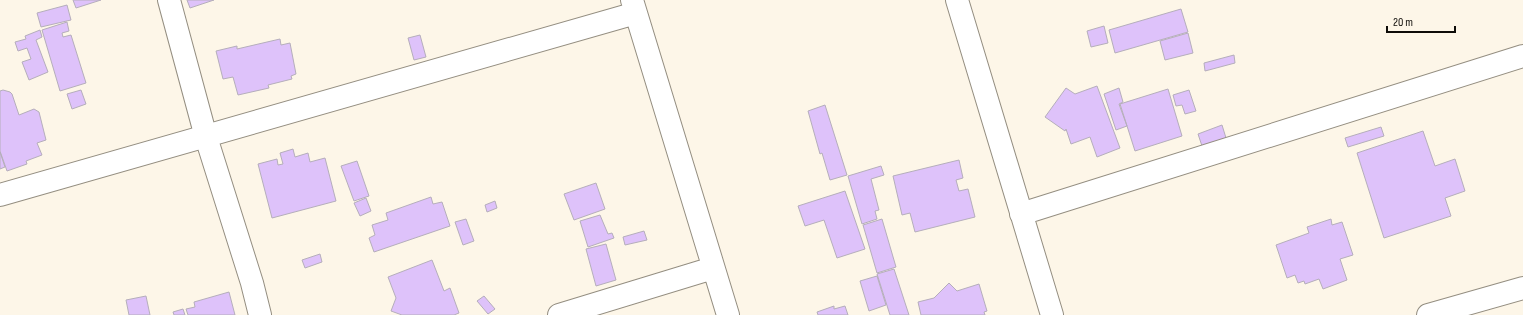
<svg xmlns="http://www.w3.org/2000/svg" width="1523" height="315" viewBox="0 0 1523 315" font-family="'Sofia Sans Condensed',sans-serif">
<rect width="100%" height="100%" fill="#fdf6e8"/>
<path fill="#dec2fa" stroke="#b5aebb" d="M73,0H101L76,8Z
M187,0H214L190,8Z
M67,5L71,20L41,27L37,13Z
M1181,9L1188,32L1115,53L1109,30Z
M67,22L69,31L62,33L63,37L71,35L86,83L60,91L42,30Z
M1104,26L1108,43L1091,47L1087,31Z
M40,30L42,37L36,40L48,72L29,80L22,62L31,59L27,48L18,51L15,42L26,39L25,36Z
M1188,33L1193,53L1165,60L1160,41Z
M420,35L426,57L414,60L408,38Z
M280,39L281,45L290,43L296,74L291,76L292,79L268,85L269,88L238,95L233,77L223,79L216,51L237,46V49Z
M1234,55L1235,63L1205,71L1204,63Z
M1097,86L1120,148L1097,157L1090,137L1071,144L1066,129L1065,131L1045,117L1066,88L1075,94Z
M1119,88L1123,102L1119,104L1127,126L1116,130L1104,94Z
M1168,89L1182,136L1135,151L1120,104Z
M3,90L10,92L12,94L19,115L34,109L39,112L46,140L37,143L42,155L26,161L27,164L7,171L0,151V91Z
M81,90L86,104L72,109L67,94Z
M1189,90L1196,111L1185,114L1182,105L1176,106L1173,95Z
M825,105L847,175L830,180L822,153L820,154L808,111Z
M1222,125L1226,138L1202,146L1198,134Z
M1381,127L1384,136L1348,147L1345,138Z
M1423,131L1435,166L1455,159L1465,191L1445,198L1451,216L1384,238L1357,153Z
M293,149L295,157L308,153L310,162L325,158L336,201L272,218L258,164L277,159L278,165L283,164L280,153Z
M0,152L5,167L0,169Z
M959,160L963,178L956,180L959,191L968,189L975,217L915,232L910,213L902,215L893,176Z
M357,161L369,196L354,201L341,166Z
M881,166L884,175L871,179L879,210L875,211L877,219L862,224L848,176Z
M596,183L605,209L574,220L564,194Z
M845,191L865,249L837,258L824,220L805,226L798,206Z
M431,197L433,204L442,202L450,226L374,252L369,238L375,235L372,225L388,220L386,213Z
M366,198L371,211L360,216L354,203Z
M495,201L497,208L487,212L485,205Z
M600,215L608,234L612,233L614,238L588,247L580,221Z
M466,219L474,241L463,245L455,222Z
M882,219L896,267L877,273L863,225Z
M1331,219L1332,225L1342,222L1353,255L1340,259L1347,280L1323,289L1319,279L1305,284L1304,281L1298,283L1295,275L1287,278L1276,245L1309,233L1307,227Z
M644,231L647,240L625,245L623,237Z
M606,244L616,280L596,286L586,249Z
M320,254L322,262L305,268L302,260Z
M432,260L444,291L450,288L459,313L454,315H402L391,311L396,298L388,277Z
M894,269L909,315H890L877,274Z
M877,276L886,305L869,311L860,281Z
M949,283L957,291L979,284L987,311L984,312L985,315H921L918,302L934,298Z
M229,292L235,315H188L186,309L195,307L194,302Z
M146,296L150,315H129L126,300Z
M484,296L495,309L488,314L477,301Z
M834,306V309L845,306L848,315H818L817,312Z
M183,309L185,315H174L173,312Z"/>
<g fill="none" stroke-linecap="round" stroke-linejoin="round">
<defs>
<path id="minor" d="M169,0L206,137L252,283L260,315
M632,0L728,315
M957,0L1052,315
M0,195L636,13
M1021,214L1523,56
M559,315L713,268
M1428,315L1523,288"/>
</defs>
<use href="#minor" stroke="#948e81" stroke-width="24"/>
<use href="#minor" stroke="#fff" stroke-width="22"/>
</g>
<path d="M1387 26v6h68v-6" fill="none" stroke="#0e0c08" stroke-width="2"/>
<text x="1393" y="26" font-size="12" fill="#0e0c08" stroke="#fdf6e8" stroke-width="3" paint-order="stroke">20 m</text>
</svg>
